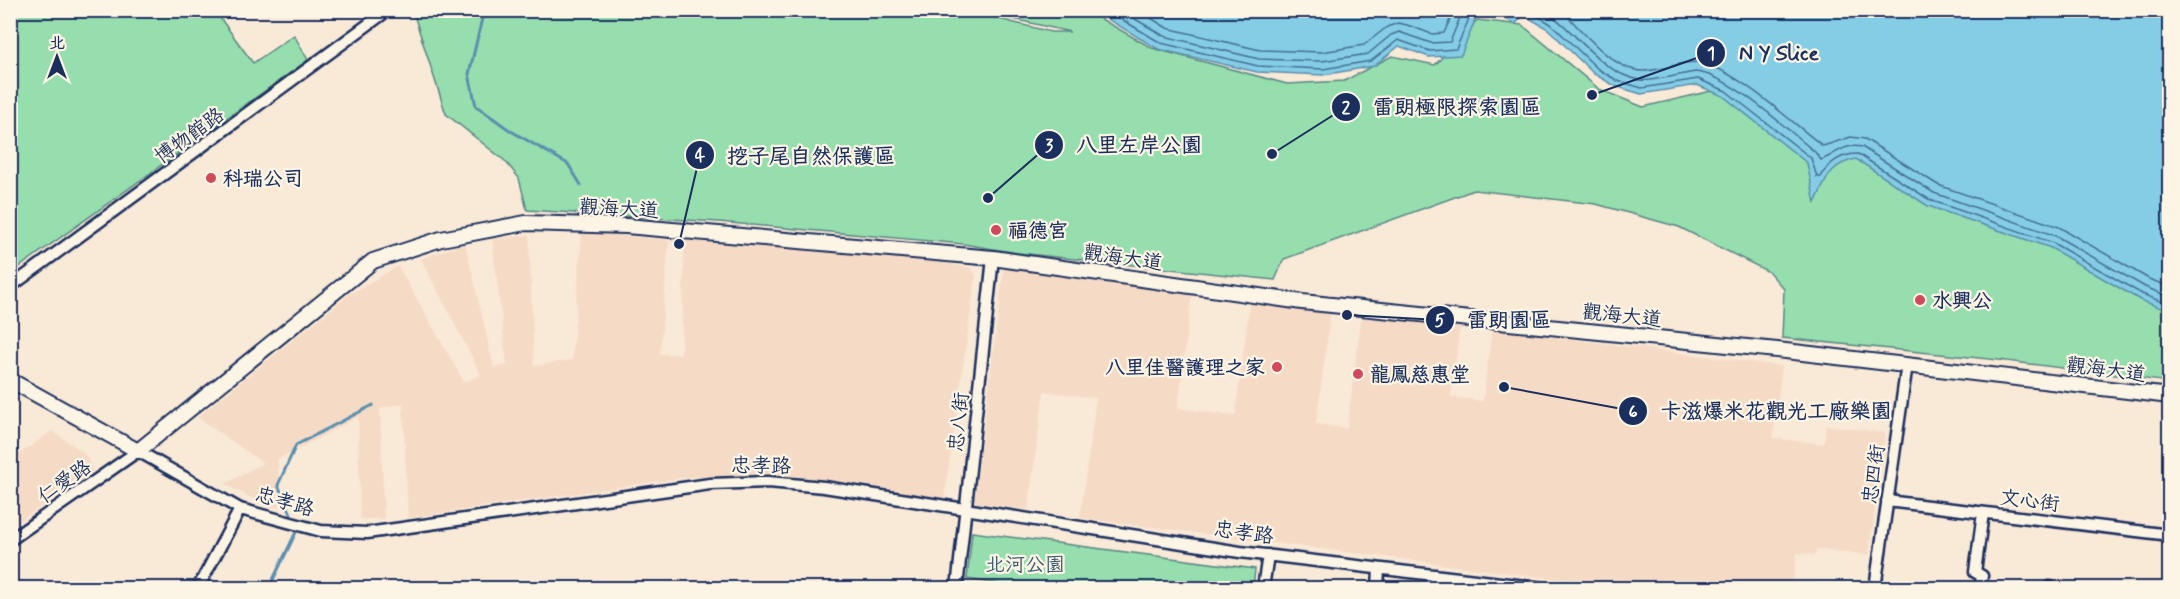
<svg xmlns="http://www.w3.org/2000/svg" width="2180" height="599" viewBox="0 0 2180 599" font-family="Mynerve,'LXGW WenKai TC',sans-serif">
<rect width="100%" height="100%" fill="#f9e9d7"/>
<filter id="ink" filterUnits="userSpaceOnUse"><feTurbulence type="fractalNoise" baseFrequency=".0167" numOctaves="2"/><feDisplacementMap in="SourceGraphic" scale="12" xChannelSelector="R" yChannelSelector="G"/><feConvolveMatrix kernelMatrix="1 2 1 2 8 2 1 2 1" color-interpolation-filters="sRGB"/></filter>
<g filter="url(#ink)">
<path fill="#f5dbc6" d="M582,232L669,240L660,354H681L685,241L814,249L939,262L971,268L976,275L944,499L941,500L787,478L714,476L681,478L408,518L403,403L380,409L384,519H360L358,417L278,459L279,509L249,497L225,484L263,463L197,417L350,294L398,266L464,382L481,375L421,259L465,243L494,368L507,365L492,239L529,235L534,366L572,360Z
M1004,268L1192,292L1178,408L1235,416L1250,301L1331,311L1316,424L1347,428L1362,313L1460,326L1451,397L1483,401L1492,329L1782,366L1773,438L1824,444L1826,425L1885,433L1869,555L1816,549L1815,555L1797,553L1792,588H1627L1080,518L1096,398L1044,391L1028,510L974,503Z
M52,431L83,452L88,459L92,471L11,527V460Z"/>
<path fill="#96dead" stroke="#588686" stroke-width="1.5" d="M11,10L215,11L253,63L294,35L308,60L11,273Z
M422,10L425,13V10H963L1051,32H1070L978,11H1087L1152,48L1287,84L1344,81L1392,56L1435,65L1477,20L1522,25L1599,89L1643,107L1720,89L1854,138L2169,305V382L1999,360L1782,338L1784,289L1769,272L1679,227L1596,204L1474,190L1284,259L1275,280L1018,253L963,244L719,222L527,210L519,178L505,161L446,114L414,15Z
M972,532L1255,569L1253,588H1026L967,579Z"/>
<path fill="#84cde5" stroke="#5a8eaf" stroke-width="1.5" d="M1094,11H1477L1474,23L1461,55L1429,57L1399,46L1374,66L1323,75L1257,72L1158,49Z
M1503,11H2169V311L2140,300L2051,248L1928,206L1856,159C1828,165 1827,179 1815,203L1807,163L1723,96L1697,85L1641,94L1615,86L1594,74L1548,29L1524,15L1515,24L1506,19Z"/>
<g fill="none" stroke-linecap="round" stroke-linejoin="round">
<path stroke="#456e94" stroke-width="1.5" d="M1106,10L1161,43L1258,66L1323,69L1371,61L1398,40L1430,51L1456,49L1468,21L1471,10
M1120,10L1164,36L1259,59L1322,61L1368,54L1391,35L1399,32L1431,43L1450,42L1463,10
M1138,10L1167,28L1260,50L1322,52L1364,45L1387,27L1398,23L1407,25L1432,34L1444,33L1454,10
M1528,10L1551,24L1598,69L1618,81L1642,88L1698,79L1726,91L1811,158L1817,177H1821C1829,162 1841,154 1858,154L1930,200L2053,243L2142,294L2170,305
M1543,10C1578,30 1598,73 1640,80C1652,82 1682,74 1695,72C1728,73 1789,131 1815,152L1821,160C1836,155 1842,143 1862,147L1934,193L2056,236L2145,287L2170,297
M1561,10C1582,29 1613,72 1644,71C1663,71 1685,59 1703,63C1740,73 1791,122 1823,146L1851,137L1865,139L1938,185L2059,227L2149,279L2170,287"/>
<path stroke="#5a8eaf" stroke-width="3" d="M484,10L469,74L476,106L511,131L568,164L581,185
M291,514L278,485L296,445L373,405
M269,588L298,528"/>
<defs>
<path id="street" d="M10,287L388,10
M1887,501L2170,535
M10,540L138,451L240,509L321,531L367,533L710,484L768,482L824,487L1240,552L1544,588
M198,588L240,509
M957,588L993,258
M1263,588L1268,555
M1378,588L1379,569
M1435,588L1436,575
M1875,588L1907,364
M1980,588L1982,576L1975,572L1983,513
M2050,588V587"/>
<path id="secondary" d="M10,380L138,451L373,261L441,239L526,223L626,226L993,258L1302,302L1777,350L2170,396"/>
</defs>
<use href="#street" stroke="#1b2f5e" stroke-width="15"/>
<use href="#secondary" stroke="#1b2f5e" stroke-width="18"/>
<use href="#street" stroke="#fcf5e5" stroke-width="10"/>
<use href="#secondary" stroke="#fcf5e5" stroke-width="14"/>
</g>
</g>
<g fill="#d1495b" stroke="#fcf5e5" stroke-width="2">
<circle cx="211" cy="178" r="6"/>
<circle cx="996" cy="230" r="6"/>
<circle cx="1920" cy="300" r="6"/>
<circle cx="1277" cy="367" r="6"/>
<circle cx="1358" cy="374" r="6"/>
</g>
<g text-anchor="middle" stroke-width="4.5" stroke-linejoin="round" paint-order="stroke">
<g font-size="20" fill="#1b2f5e" stroke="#fcf5e5">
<text transform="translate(189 135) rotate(-36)" y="7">博物館路</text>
<text transform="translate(619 208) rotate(3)" y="7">觀海大道</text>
<text transform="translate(1123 257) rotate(8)" y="7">觀海大道</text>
<text transform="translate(1622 315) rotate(6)" y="7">觀海大道</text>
<text transform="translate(2106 369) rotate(7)" y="7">觀海大道</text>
<text transform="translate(958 422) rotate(-84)" y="7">忠八街</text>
<text transform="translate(761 465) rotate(1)" y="7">忠孝路</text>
<text transform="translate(1873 474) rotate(-82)" y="7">忠四街</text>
<text transform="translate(64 481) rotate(-35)" y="7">仁愛路</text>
<text transform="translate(2030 500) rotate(7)" y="7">文心街</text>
<text transform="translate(285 501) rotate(16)" y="7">忠孝路</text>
<text transform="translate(1244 532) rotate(8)" y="7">忠孝路</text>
</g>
<g font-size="20" font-weight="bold" fill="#1b2f5e" stroke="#fcf5e5" text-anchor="start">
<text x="223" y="185">科瑞公司</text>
<text x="1008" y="237">福德宮</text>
<text x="1932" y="307">水興公</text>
<text x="1265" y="374" text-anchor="end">八里佳醫護理之家</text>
<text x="1370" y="381">龍鳳慈惠堂</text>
</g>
<g font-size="20" fill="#3a5b72" stroke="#fcf5e5">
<text x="1025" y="571">北河公園</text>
</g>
</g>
<path fill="none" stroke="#1b2f5e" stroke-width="2" d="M1592 95L1711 53M1272 154L1346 107M988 198L1049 145M679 244L700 155M1347 315L1440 320M1504 387L1633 411"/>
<g fill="#1b2f5e" stroke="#fcf5e5" stroke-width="2">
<circle cx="1592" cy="95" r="6"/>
<circle cx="1272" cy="154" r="6"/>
<circle cx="988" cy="198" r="6"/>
<circle cx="679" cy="244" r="6"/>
<circle cx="1347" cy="315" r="6"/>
<circle cx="1504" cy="387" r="6"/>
<circle cx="1711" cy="53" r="15"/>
<circle cx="1346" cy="107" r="15"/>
<circle cx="1049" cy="145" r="15"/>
<circle cx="700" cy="155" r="15"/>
<circle cx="1440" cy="320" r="15"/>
<circle cx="1633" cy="411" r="15"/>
</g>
<g font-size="18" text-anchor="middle" font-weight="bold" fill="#fff">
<text x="1711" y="59">1</text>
<text x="1346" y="113">2</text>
<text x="1049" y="151">3</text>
<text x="700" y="161">4</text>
<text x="1440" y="326">5</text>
<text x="1633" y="417">6</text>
</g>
<g font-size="21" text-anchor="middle" font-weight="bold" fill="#1b2f5e" stroke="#fcf5e5" stroke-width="4.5" stroke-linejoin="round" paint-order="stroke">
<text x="1779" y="60">N Y Slice</text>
<text x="1457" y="114">雷朗極限探索園區</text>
<text x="1139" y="152">八里左岸公園</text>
<text x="811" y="163">挖子尾自然保護區</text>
<text x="1509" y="327">雷朗園區</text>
<text x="1776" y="418">卡滋爆米花觀光工廠樂園</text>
</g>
<rect width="2180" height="599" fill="none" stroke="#fcf5e5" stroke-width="36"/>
<rect x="18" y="18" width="2144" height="563" fill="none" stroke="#1b2f5e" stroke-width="2" filter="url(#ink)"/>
<g transform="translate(57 57)" stroke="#fcf5e5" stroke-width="4.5" paint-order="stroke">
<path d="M0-4.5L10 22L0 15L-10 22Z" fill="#1b2f5e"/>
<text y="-9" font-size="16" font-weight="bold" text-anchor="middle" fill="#1b2f5e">北</text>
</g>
</svg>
